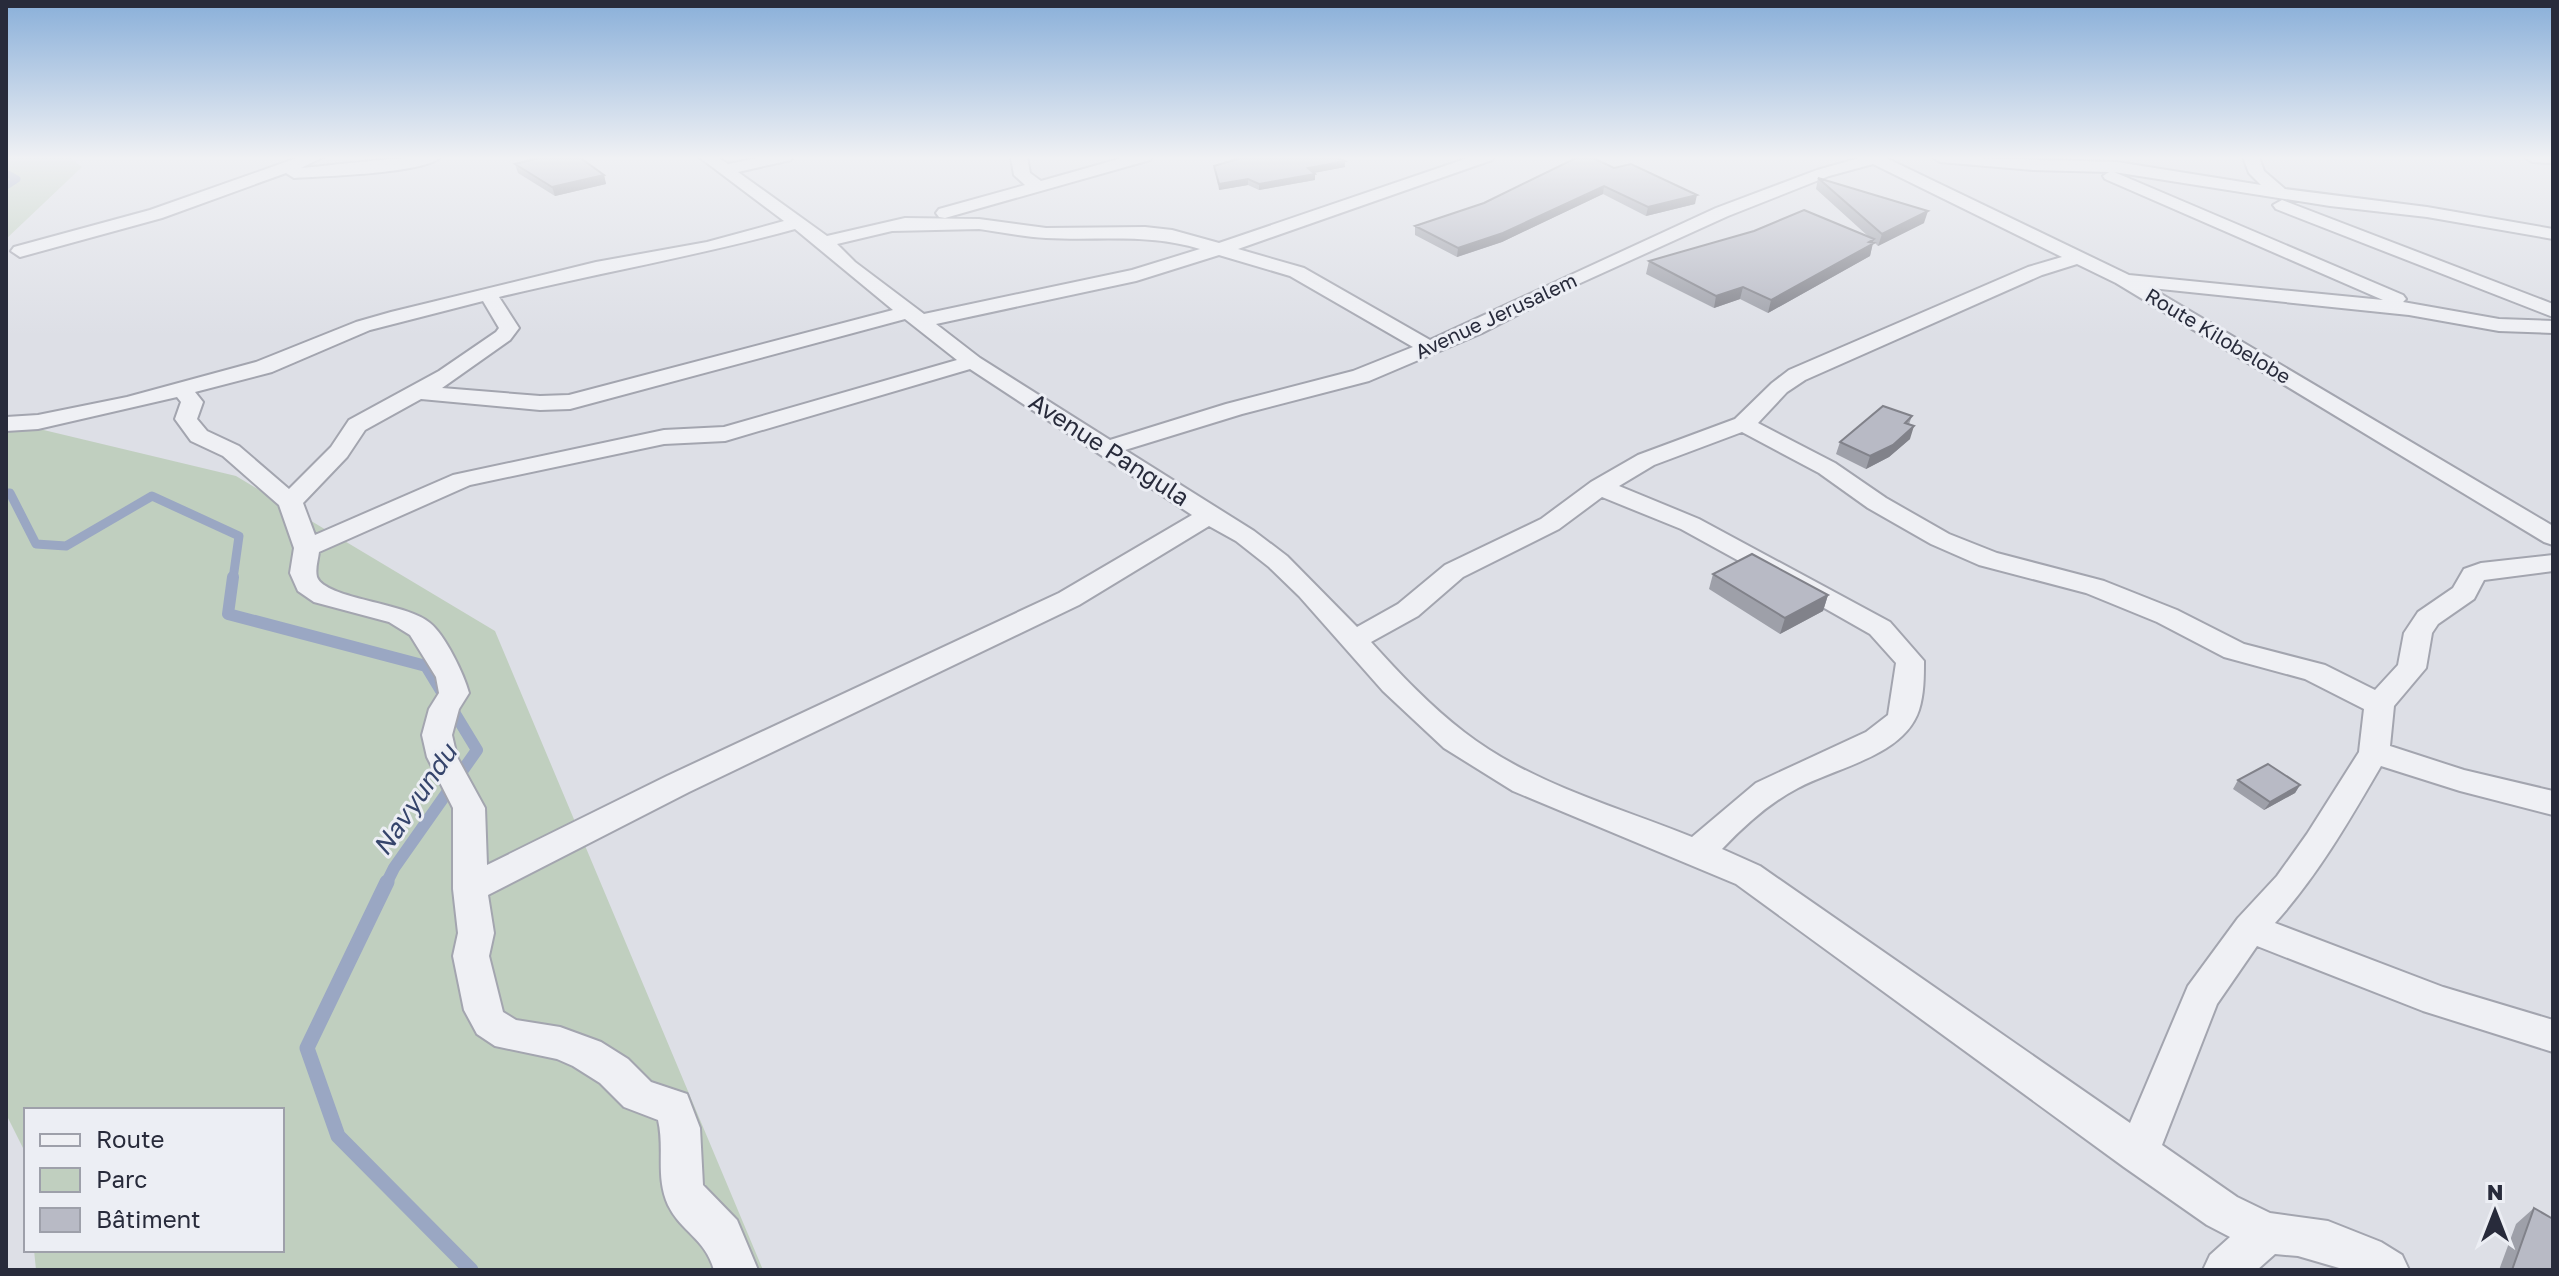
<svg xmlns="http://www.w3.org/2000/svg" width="2559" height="1276" viewBox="0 0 2559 1276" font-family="'Golos Text',sans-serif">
<rect width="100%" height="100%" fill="#dddfe6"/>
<path fill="#c0cfbf" d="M6,157H70L82,167L6,239Z
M6,421L236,476L495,631L763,1270H36L34,1250H282V1110H26V1172L24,1150L6,1114Z"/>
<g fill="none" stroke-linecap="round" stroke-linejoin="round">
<path stroke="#9aa7c3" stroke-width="7" d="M6,173L17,179L6,186"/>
<path stroke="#9aa7c3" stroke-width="9" d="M6,493H10L36,544L66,546L152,496L239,536L233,579"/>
<path stroke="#9aa7c3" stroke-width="12" d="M233,577L228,614L426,666L477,750L394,868L386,884"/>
<path stroke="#9aa7c3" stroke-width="15" d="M387,882L307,1048L338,1136L471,1270"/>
<defs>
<path id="street" d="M300,157H323L301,168C347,164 394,157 441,157C422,174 323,176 294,178L286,173L162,218L20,257L11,251L14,247L150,210Z
M699,157H717L728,164L763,157H793L791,160L738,172L827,236L905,218L979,219L1046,228L1145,227L1172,230L1219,243L1471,157H1494L1492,160L1238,249L1304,268L1430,340L1716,208L1817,170L1863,157H1884L2129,275L2383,300L2105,179L2103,176L2109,172L2033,170L1940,162L1932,157L2117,162L2261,185L2249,173L2243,157H2259L2264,171L2285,189L2427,207L2553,229V239L2427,217L2330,206L2114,172L2403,295L2406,299L2403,302L2499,319L2553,321V333L2499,331L2409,315L2151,288L2553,526V545L2544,542L2116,283L2077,264L2042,275L1805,380L1787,392L1758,423L1835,463L1886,498L1949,534L1997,553L2104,581L2177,610L2244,644L2325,665L2375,690L2398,665L2404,633L2418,612L2453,588L2464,569L2481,563L2553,555V571L2484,580L2474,599L2438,624L2432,633L2426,668L2394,706L2390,746L2464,770L2553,791V815L2460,791L2381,766C2349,821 2318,875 2275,923L2443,987L2553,1020V1052L2423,1011L2257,946L2217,1004L2162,1145L2237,1197L2270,1213L2328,1221L2381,1242L2402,1255L2409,1270H2346L2298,1256L2275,1254L2257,1270H2203L2210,1255L2230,1237L2207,1225L2124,1167L1736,884L1513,791L1444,748L1383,691L1299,596L1269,567L1236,541L1209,526L1079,605L689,792L488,895L494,933L489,956L503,1012L516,1020L560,1027L601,1042L628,1059L651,1082L687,1094L700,1128L703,1185L737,1220L758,1270H714C705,1238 681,1232 668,1205C655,1176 665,1149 658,1120L624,1107L600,1083L573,1066L557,1059L495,1046L477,1034L470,1021L464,1010L453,956L458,933L453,889V808L427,757L422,735L429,709L439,693L436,677L410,635L389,622L314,602L298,591L290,573L294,548L279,505L223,456L191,441L175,419L181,402L177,397L38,429L6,431V417L38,415L127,397L256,362L356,322L391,312L596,262L707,242L784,221ZM1873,164L2062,257L2028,267L1789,370L1772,383L1735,419L1638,455L1591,482L1541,519L1445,565L1398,604L1357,627L1287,556L1254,531L1125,450L1242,414L1369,381L1482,333L1576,285L1728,216L1829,176ZM795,229L893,310L569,395L540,396L442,388L510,340L519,328L499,297C598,273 697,256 795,229ZM979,229C1001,232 1024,237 1046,238C1101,241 1146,233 1200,249L1132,270L924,314L855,262L837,244L892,231ZM1219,255L1290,276L1413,347L1353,371L1226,404L1110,440L980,358L936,324L1136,281ZM483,301L499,328L496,332L439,371L349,420L331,447L289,489L239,446L207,431L197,419L203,402L195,392L272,372L370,330ZM905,319L957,360L724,427L664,430L453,475L315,535L303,503L347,457L365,430L421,399L540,410L570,409ZM970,369L1192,515L1059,593L667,776L487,865L485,808L457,757L452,735L459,709L469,693C464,674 445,635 430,623C408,603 325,599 317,577C315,569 318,560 319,552L470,485L664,444L725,441ZM1742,432L1819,473L1868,508L1931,544L1979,565L2086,593L2157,622L2224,657L2305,679L2364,709L2359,752L2307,834L2277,876L2238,918L2188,986L2130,1123L1760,866L1722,849C1745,825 1769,803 1798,788C1837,767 1904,756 1919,710C1924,694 1924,677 1924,661L1890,622L1699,519L1619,486L1654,465ZM1602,497L1681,529L1819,605L1870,634L1896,663L1888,715L1866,732L1756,783L1692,837C1615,806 1531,784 1464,732C1430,706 1400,674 1371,642L1418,616L1463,577L1559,529Z
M1011,157H1027L1030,173L1041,181L1126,157H1152L1150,160L945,218L939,217L936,213L939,209L1025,185L1014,175Z
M2524,157H2553V163L2532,162Z
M2282,200L2553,304V317L2276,209L2273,205Z"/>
</defs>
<use href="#street" stroke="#a3a5af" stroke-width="4"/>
<use href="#street" fill="#eff0f4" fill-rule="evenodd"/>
</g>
<path fill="#9ea0a9" d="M515,164L604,175L606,184L555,196L518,173Z
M1214,166L1345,167L1314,173L1315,174V180L1259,190L1248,185L1219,190Z
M1614,168L1695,204L1646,216L1603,194L1502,242L1457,257L1415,235V226Z
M1818,178L1924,223L1878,246L1873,241L1870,256L1768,313L1740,299L1714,308L1646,274L1649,261L1869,237L1816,189Z
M1912,416L1909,424L1910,439L1889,457L1866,469L1836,454L1840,442Z
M1713,574L1828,595L1823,611L1780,634L1709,589Z
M2238,780L2300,785L2295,793L2264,810L2233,789Z
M2534,1208L2553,1270H2499L2516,1224Z"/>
<path fill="#81828a" d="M1345,161V167L1308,174V168Z
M1315,174V180L1259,190V184Z
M604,175L606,184L555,196L552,187Z
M1248,179V185L1219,190V184Z
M1604,186L1603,194L1502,242L1457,257L1458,248Z
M1697,195L1695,204L1646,216L1648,207Z
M1928,211L1924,223L1878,246L1882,234Z
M1874,239L1870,256L1768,313L1771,300Z
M1743,287L1740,299L1714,308L1716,296Z
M1914,426L1910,439L1889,457L1866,469L1870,456Z
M1828,595L1823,611L1780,634L1785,618Z
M2300,785L2295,793L2264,810L2270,802Z"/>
<path fill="#b8bac5" stroke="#81828a" stroke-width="2" d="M542,157H579L604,175L552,187L515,164Z
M1244,157H1334L1345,161L1308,168L1315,174L1259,184L1248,179L1219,184L1214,166Z
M1578,157H1591L1614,168L1631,164L1697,195L1648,207L1604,186L1503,233L1458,248L1415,226L1484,203Z
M1818,178L1928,211L1882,234Z
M1804,210L1874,239L1869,242L1874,243L1771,300L1743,287L1716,296L1649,261L1754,231Z
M1883,406L1912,416L1905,423L1914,426L1893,445L1870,456L1840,442Z
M1752,554L1828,595L1785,618L1713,574Z
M2268,764L2300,785L2270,802L2238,780Z
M2534,1208L2553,1219V1270H2512Z"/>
<linearGradient id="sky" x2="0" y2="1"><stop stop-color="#89afd9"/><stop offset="0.47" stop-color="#f0f1f4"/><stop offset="1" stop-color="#f0f1f4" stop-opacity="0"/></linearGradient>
<rect width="2559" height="336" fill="url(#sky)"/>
<g text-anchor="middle" stroke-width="6" stroke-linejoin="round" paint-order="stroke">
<g font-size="20" fill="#282b3b" stroke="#eceef4">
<text transform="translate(1496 316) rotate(-25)" y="7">Avenue Jerusalem</text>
<text transform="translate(2218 336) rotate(31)" y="7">Route Kilobelobe</text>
</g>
<g font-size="24" fill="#282b3b" stroke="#eceef4">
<text transform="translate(1109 450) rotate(33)" y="8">Avenue Pangula</text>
</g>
<g font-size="26" font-style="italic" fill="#35446b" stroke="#eceef4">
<text transform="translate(415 800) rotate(-56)" y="9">Navyundu</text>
</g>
</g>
<rect width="2559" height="1276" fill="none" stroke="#282b3b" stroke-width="16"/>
<rect x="24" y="1108" width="260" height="144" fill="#eceef4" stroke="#9ea0aa" stroke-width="2"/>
<rect x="40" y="1134" width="40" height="12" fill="#eff0f4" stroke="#9ea0aa" stroke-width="2"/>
<text x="96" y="1148" font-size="24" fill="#282b3b">Route</text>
<rect x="40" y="1168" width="40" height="24" fill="#c0cfbf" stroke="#9ea0aa" stroke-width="2"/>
<text x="96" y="1188" font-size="24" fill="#282b3b">Parc</text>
<rect x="40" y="1208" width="40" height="24" fill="#b8bac5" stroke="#9ea0aa" stroke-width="2"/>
<text x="96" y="1228" font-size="24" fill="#282b3b">Bâtiment</text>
<g transform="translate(2495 1212)" stroke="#eceef4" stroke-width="6" paint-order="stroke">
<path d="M0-6L14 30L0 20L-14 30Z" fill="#282b3b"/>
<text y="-12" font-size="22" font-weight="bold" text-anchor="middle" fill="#282b3b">N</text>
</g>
</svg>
